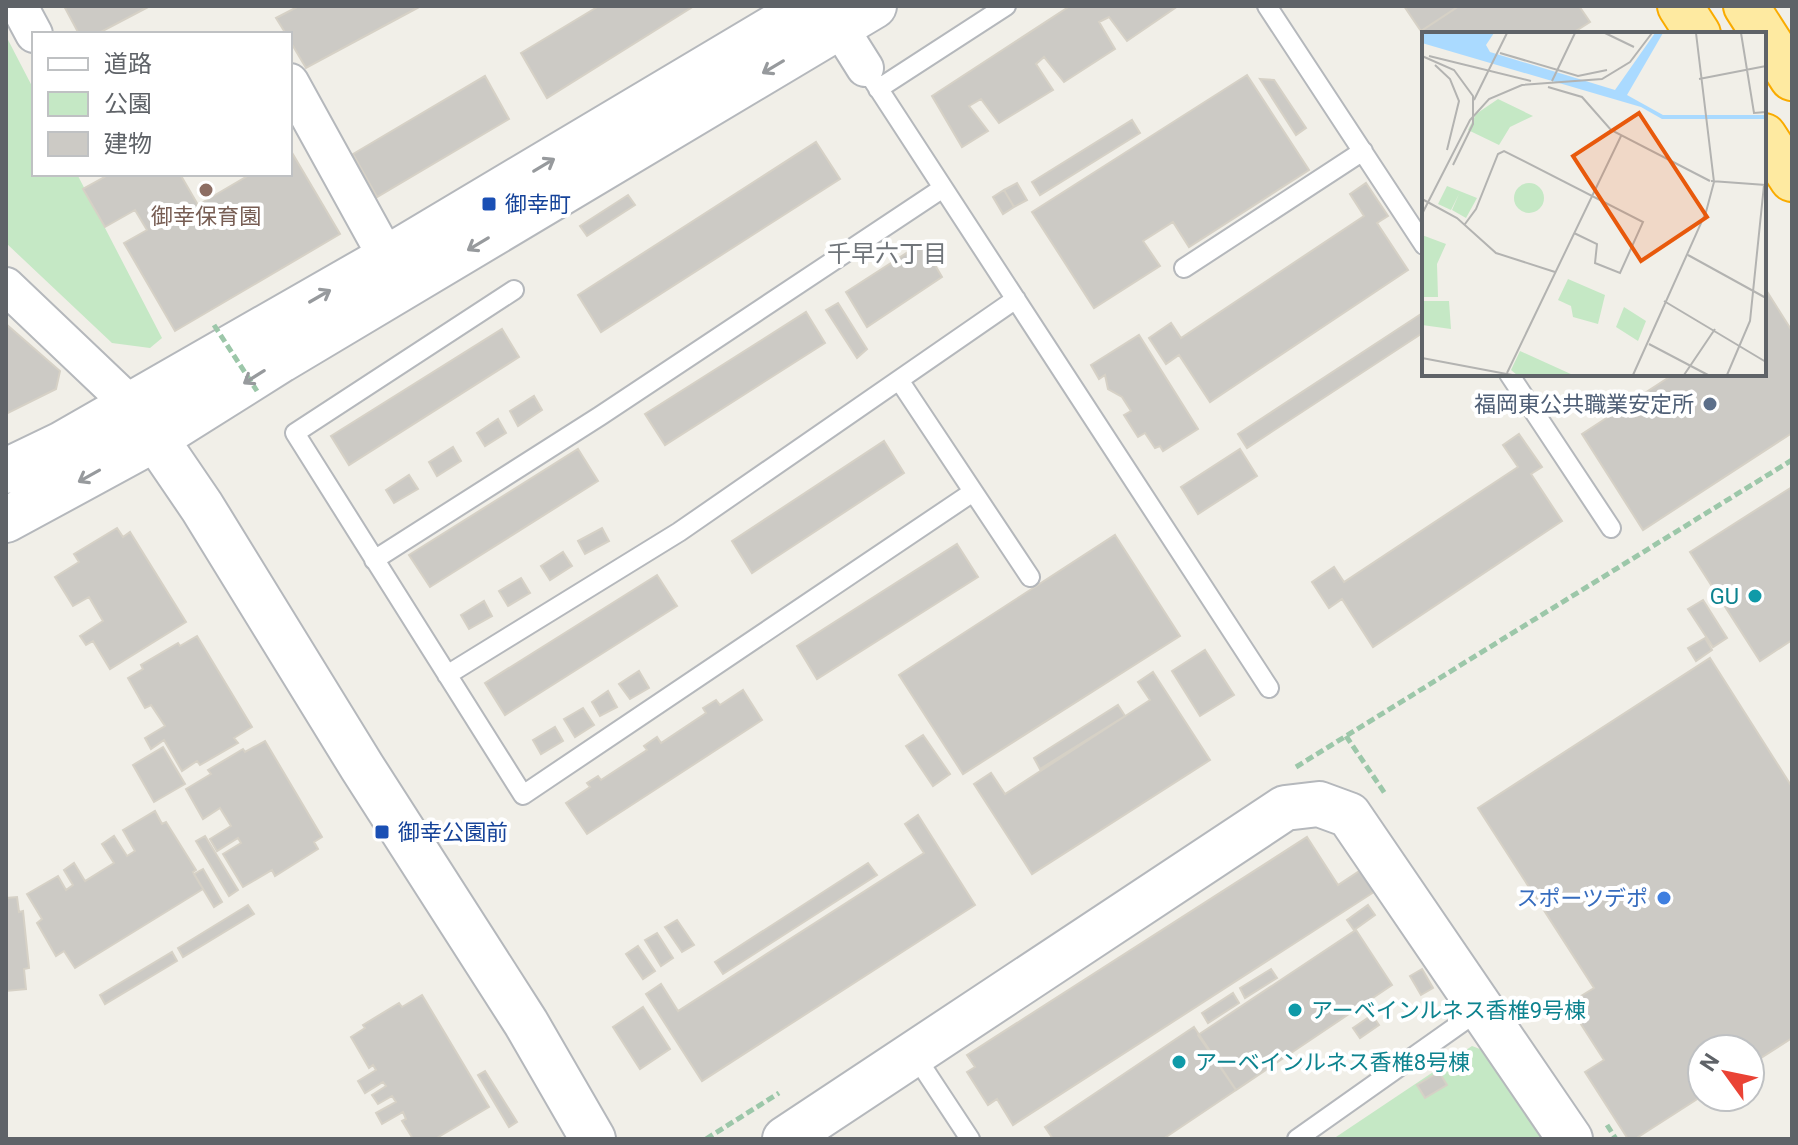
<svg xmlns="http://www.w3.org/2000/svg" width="1798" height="1145" viewBox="0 0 1798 1145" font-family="Roboto,'Noto Sans JP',sans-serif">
<rect width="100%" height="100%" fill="#f1efe8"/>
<path fill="#c5e8c5" d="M6,36L34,90V174H77L162,338L150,348L112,343L6,243Z
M1472,1046L1493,1054L1547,1139H1333Z"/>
<path fill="#cccac5" stroke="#d6d1c6" stroke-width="2" d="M64,6H150L97,34H79Z
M299,6H421L306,68L290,41V34H286L276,18Z
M599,6H694L547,98L521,53Z
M1070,6H1178L1127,41L1109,17L1099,22L1115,49L1064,82L1044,57L1036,64L1053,90L999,123L981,99L969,106L988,131L962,147L932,96Z
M1404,6H1459L1421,31Z
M1459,6H1579L1590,22L1571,34H1424V36L1421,31Z
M1247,75L1309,170L1189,247L1173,222L1143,241L1160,266L1094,308L1032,212Z
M485,76L509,119L377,197L353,154Z
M1260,79L1274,80L1306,128L1296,135Z
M1132,120L1140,133L1040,195L1032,182Z
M816,142L840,179L601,332L578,295Z
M291,151L340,234L175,331L124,243L147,230L135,210L105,227L83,189L110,174H180L198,205L251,174H290Z
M1017,183L1027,200L1014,207L1004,190Z
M1366,183L1388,216L1377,223L1408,270L1210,402L1179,355L1166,364L1149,338L1171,323L1181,338L1364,216L1350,194Z
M1004,190L1014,207L1003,214L993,197Z
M628,195L635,205L587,236L580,226Z
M922,243L942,277L867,327L846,292Z
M1768,293L1792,331V433L1643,530L1582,434L1674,374H1764V296Z
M838,303L867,349L857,358L826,310Z
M806,312L825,343L665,445L645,414Z
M1424,312V332L1247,448L1238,434Z
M6,324L60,371L56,389L6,414Z
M502,329L519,357L349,465L331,436Z
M1139,335L1198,429L1163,451L1160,446L1155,448L1145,433L1138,437L1124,415L1131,411L1122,397L1108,389L1105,375L1099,379L1091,365Z
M534,396L542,410L518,426L510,411Z
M498,419L506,433L485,446L477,433Z
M1519,434L1542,467L1531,474L1562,521L1373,647L1342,599L1329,608L1312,582L1334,567L1344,582L1518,467L1503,445Z
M884,441L904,473L752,573L732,541Z
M453,447L461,461L437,476L429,462Z
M578,449L598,481L430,587L409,555Z
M1240,449L1257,476L1198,514L1181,487Z
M409,475L418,489L394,503L386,490Z
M1792,487V640L1760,661L1690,552Z
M117,528L123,537L130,532L186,622L110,669L93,641L86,645L80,636L103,621L89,597L73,606L55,577L79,562L74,554Z
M602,528L609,541L585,554L578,541Z
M1115,535L1180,636L963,774L899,675Z
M957,544L978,577L817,679L797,646Z
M563,552L572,566L550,580L541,566Z
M657,575L677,606L505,715L485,683Z
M521,578L530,593L508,606L499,591Z
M1703,600L1727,638L1713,647L1688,609Z
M484,601L492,616L469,629L461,615Z
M197,636L252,727L234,738L238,743L200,765L197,761L182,771L164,740L151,749L145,738L165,726L151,705L145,708L128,678L143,669L141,665L178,643L180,646Z
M1705,638L1712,650L1696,661L1688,648Z
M1205,650L1234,695L1200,716L1172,671Z
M1710,658L1792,787V1038L1750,1065V1049H1702V1096L1635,1139H1628L1585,1072L1604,1060L1568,1004L1594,988L1478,808Z
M639,671L649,688L630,699L619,684Z
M1153,672L1210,760L1032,874L974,784L991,773L1005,794L1150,700L1138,682Z
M743,690L762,720L587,834L566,803L590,787L587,783L598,776L601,780L647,750L644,746L657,737L661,743L706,713L703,708L716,700L720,705Z
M608,691L617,707L600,716L592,702Z
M1118,705L1125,716L1040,769L1034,758Z
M583,708L594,725L575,737L564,719Z
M555,727L563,741L541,754L533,740Z
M923,735L950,774L933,786L906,746Z
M265,741L322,837L314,842L318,849L275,876L272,870L243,887L223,854L241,843L238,838L217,851L210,839L231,826L220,808L203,819L186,789L211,774L208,770L243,749L245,752Z
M163,747L185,784L154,802L133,765Z
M155,811L162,824L166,822L196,870L193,872L203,889L75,968L64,951L56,956L37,923L42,919L27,894L58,876L66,890L73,885L64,870L74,863L85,881L114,863L102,844L114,836L127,856L135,851L123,830Z
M918,815L975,905L702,1081L646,994L661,984L678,1011L924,853L905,824Z
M205,836L238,890L229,896L196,841Z
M1307,837L1338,885L1364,868L1377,890L1013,1125L997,1099L988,1105L967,1072L975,1067L967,1055Z
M868,863L877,875L723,974L715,962Z
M203,869L222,902L214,907L194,874Z
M17,897L19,912L23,911L29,968L24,969L26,989L6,991V898Z
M248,905L254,914L183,957L178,948Z
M1368,905L1375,915L1354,930L1347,920Z
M677,920L694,945L682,952L665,927Z
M1356,930L1392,985L1236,1090L1198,1035Z
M657,933L673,958L661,966L645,940Z
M638,946L655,971L643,979L626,954Z
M172,952L177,961L105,1004L100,995Z
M1271,969L1277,978L1245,998L1240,988Z
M1422,969L1433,988L1421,995L1410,976Z
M1233,993L1239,1003L1208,1023L1202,1013Z
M422,995L489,1107L435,1139H413L402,1121L406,1119L403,1112L382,1124L376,1113L396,1102L392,1096L378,1104L372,1095L386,1086L383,1082L365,1093L358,1081L376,1070L373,1065L369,1068L351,1037L365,1028L363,1025L399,1003L402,1007Z
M643,1007L670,1049L640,1069L613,1027Z
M1372,1015L1379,1025L1360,1038L1353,1028Z
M1194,1027L1236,1090L1163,1139H1053L1045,1127Z
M485,1071L517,1122L509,1127L478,1075Z
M1439,1072L1447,1085L1425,1098L1417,1085Z"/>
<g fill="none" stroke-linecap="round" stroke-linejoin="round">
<defs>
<path id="service" d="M1267,6L1424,245
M865,68L1269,688
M878,89L1006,6
M1184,268L1363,151
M514,290L295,433L523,795L973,492
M1509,374L1611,528
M899,380L1030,577
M374,560L600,416L943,188
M447,675L679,532L1016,299
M914,1054L970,1139
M1297,1139L1481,1009"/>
<path id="minor" d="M19,6L34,34
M826,6L865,68
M290,82L387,258
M6,286L131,405"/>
<path id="tertiary" d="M140,416L202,507L362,767L526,1023L593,1139
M6,471L62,444L387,258L810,6
M6,520L157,438L281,360L874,6
M785,1139L1285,808L1319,804L1349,815L1570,1139"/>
<path id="trunk" d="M1680,6L1698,34
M1746,6L1792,78
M1764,136L1792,179"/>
</defs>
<use href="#service" stroke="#b5b8bc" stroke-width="22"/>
<use href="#minor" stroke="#b5b8bc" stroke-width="40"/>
<use href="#tertiary" stroke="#b5b8bc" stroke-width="48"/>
<use href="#trunk" stroke="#f9ab00" stroke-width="48"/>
<path stroke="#9cc7a9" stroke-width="5" stroke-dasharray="8 4" stroke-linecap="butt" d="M1346,736L1386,795
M1296,767L1792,460
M1607,1125L1616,1139
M706,1139L779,1093"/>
<use href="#service" stroke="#fff" stroke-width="18"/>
<use href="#minor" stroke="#fff" stroke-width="36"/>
<use href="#tertiary" stroke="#fff" stroke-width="44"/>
<use href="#trunk" stroke="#feeaa1" stroke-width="44"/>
<path stroke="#9cc7a9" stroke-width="5" stroke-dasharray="8 4" stroke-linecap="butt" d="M214,325L257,391"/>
</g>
<defs><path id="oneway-shaft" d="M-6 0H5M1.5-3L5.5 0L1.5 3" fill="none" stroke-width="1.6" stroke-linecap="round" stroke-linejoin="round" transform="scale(2)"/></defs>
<g stroke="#979a9d">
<use href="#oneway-shaft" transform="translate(773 67) rotate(149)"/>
<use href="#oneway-shaft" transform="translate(544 165) rotate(-31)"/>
<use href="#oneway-shaft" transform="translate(478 244) rotate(149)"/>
<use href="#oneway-shaft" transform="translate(320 296) rotate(-30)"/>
<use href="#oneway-shaft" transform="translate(254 377) rotate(148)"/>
<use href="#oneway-shaft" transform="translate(89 476) rotate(151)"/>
</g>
<circle fill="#8d6e63" stroke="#fff" stroke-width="3" cx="206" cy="190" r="8"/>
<g fill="#1a4fb4" stroke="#fff" stroke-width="3">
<rect x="481" y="196" width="16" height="16" rx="4"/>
<rect x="374" y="824" width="16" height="16" rx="4"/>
</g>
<circle fill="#5c6f8a" stroke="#fff" stroke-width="3" cx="1710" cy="404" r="8"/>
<g fill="#0f9aa8" stroke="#fff" stroke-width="3">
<circle cx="1755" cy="596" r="8"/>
<circle cx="1295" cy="1010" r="8"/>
<circle cx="1179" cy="1062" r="8"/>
</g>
<circle fill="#3f7fe0" stroke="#fff" stroke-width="3" cx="1664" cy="898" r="8"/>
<g text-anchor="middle" stroke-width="8" stroke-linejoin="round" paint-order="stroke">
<g font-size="22" fill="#164399" stroke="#fff" text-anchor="start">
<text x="505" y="212">御幸町</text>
<text x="398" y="840">御幸公園前</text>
</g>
<g font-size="22" fill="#785e54" stroke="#fff">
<text x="206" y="224">御幸保育園</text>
</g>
<g font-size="22" fill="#4e5e75" stroke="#fff" text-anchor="end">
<text x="1694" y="412">福岡東公共職業安定所</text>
</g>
<g font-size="22" fill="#0d838f" stroke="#fff" text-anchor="start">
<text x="1739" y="604" text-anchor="end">GU</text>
<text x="1311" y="1018">アーベインルネス香椎9号棟</text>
<text x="1195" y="1070">アーベインルネス香椎8号棟</text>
</g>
<g font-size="22" fill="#366cbe" stroke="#fff" text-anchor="end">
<text x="1648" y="906">スポーツデポ</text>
</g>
<g font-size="24" fill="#70757a" stroke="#fff">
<text x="887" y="262">千早六丁目</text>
</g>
</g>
<g transform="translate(1422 32)">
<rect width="344" height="344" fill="#f1efe8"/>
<path d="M76,67L111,84L88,95L77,113L46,98L54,82ZM92 166a15 15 0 1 1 30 0a15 15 0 1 1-30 0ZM25,154L55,166L44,186L30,178L37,162L29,178L16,172ZM0,203L24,212L15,232L16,265H0ZM146,247L183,263L176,292L151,285L149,274L136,268ZM0,269H27L29,297L0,293ZM202,275L224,289L216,309L194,295ZM98,319L151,343H95L89,338Z" fill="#c5e8c5"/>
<path d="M0,1H72L64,13L68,20L193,58L233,1H241L205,63L241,83H344V87H240L219,75L0,11Z" fill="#aadaff"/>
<path fill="none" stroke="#b3b3b1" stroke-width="2" d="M183,1L212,15M319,1L332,81L344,80M78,21L156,44L185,38M0,24L32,38L51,64V92L31,133M7,24L109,49M13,33L28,47L37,69L25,118M277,47L344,34M130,49L153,1M126,55L160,65L189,98L288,149M52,68L85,1M289,149L344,153M0,167L35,186L74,221L133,240M0,182L48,88L67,67L100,53L180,47L208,30L230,1M43,192L54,177L76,122L82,119L221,190L198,241L173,231L175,212L152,201M266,223L344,266M242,269L344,330M227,312L286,343M0,326L90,343M85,341L199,104M211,343L284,180L292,150L274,1M262,343L293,297M305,343L328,289L342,153"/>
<path fill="#e8590c" fill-opacity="0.15" stroke="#e8590c" stroke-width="4" d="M217,81L285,185L219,229L151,124Z"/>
<rect width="344" height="344" fill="none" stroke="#5f6368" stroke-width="4"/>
</g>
<rect width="1798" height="1145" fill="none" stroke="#5f6368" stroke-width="16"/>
<rect x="32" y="32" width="260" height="144" fill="#ffffff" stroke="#bfc1c3" stroke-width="2"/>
<rect x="48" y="58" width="40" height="12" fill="#ffffff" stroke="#bfc1c3" stroke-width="2"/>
<text x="104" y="72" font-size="24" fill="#5f6368">道路</text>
<rect x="48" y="92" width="40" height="24" fill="#c5e8c5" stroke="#bfc1c3" stroke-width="2"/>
<text x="104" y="112" font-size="24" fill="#5f6368">公園</text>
<rect x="48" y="132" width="40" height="24" fill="#cccac5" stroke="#bfc1c3" stroke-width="2"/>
<text x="104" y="152" font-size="24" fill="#5f6368">建物</text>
<g transform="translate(1726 1073) rotate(303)"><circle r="38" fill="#ffffff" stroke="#bfc1c3" stroke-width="2"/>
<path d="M0-6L14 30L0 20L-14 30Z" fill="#ea4335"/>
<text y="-12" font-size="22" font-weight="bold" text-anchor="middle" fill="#5f6368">N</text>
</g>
</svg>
